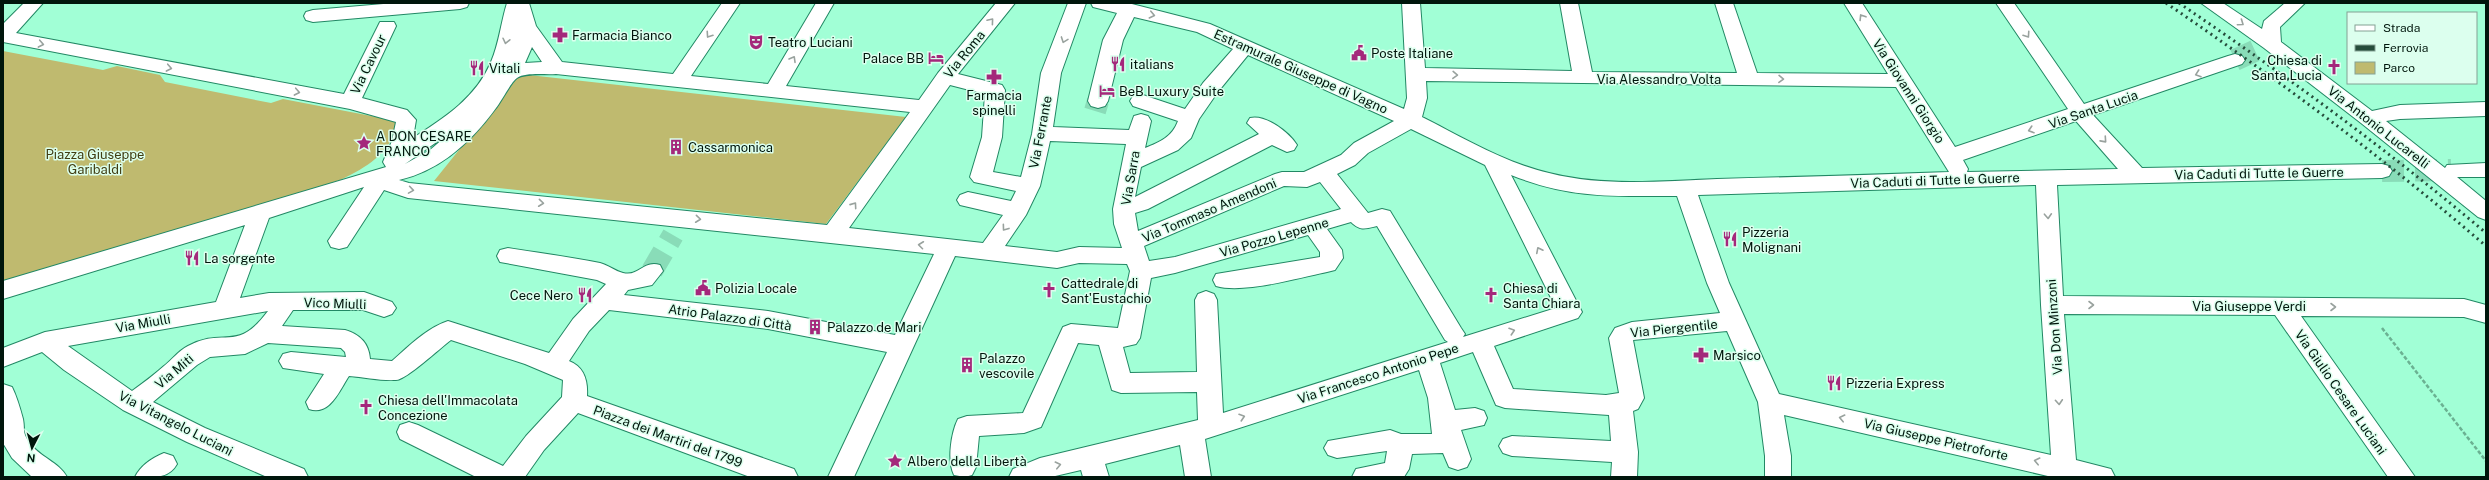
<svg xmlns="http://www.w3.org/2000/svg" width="2489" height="480" viewBox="0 0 2489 480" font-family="'Public Sans',sans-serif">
<rect width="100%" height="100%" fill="#a1ffd6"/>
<path fill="#bfba6f" d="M3,51L103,70L117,66L160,75L165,82L271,103L283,99L387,119L397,122L399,126C385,156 369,166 340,180L3,286Z
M520,74L906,117L826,224L434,181Z"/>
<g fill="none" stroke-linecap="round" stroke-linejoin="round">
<path stroke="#89dcb8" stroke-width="22" stroke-dasharray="22 11" stroke-linecap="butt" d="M2235,60L2259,49
M1095,111L1098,101
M2382,171L2451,170
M652,271L673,235"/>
<defs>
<path id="minor" d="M24,3H43L16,33L344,94L380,22H394L396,26L362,98L407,110L416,120L413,138C444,118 476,98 491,62C499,44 501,22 507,3H529L536,26L562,62L673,74L722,3H740L691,76L768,84L816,3H834L786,86L919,100L938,73L996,3H1015L958,74L1002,85L1005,90L1002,137L993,172L1021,177L1032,134L1041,73L1068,3H1086L1061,73L1053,127L1129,130L1134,116L1141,114L1148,116L1151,121L1145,148C1160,142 1172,137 1178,121L1133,106L1130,101L1133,96L1140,94L1185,109L1203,83L1233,49L1197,32L1134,17L1123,40L1108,101L1105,106L1098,108L1091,106L1088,101L1103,40L1117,13L1093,7L1091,3H1128L1210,24L1404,109L1407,98L1402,3H1420L1425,68L1572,71L1560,3H1578L1592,72L1737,73L1715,3H1733L1757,73L1888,74L1844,3H1862L1955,147L2068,109L1996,3H2014L2084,104L2228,56L2235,54L2242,56L2245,60L2242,64L2093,115L2142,168L2382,164L2389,166L2392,171L2389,176L2382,178L2057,185L2063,296L2464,299L2486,305V323L2464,317L2301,316L2415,477H2388L2275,315L2064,314L2076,460L2111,469L2115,477H2052L1784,415L1791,456V477H1765V456L1758,402L1727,331L1633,340L1644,398L1638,409L1633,411L1638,452L1637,477H1611L1612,462L1512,456L1503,453L1499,446L1503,439L1512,436L1611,441L1609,415L1505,408L1496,405L1473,352L1440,363L1455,410L1475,408L1484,411L1487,418L1484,425L1461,430L1471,459L1467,467L1458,470L1449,467L1443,453L1412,454L1409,469L1404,477H1352L1356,469L1385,463L1387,451L1337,458L1328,455L1324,448L1328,441L1390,430L1401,434H1432L1428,398L1419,370L1205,439L1211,477H1185L1180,445L1105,464L1109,477H1083L1081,470L1051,477H1009L1013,469L1040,458L1198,420L1197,392L1121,393L1112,390L1099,345L1078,343L1041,427L1024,433L979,436L976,467L972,475L965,477L954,475C947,461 951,433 958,419L967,416L1023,413L1063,327L1071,324L1118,328L1130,271L1127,264L1079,263L1057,268L955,256L854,477H828L887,352L768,329L609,310L589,331L569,361C584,367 588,380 587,396L794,469L798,477H750L578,413L544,450L525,477H476L400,439L397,432L400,425L409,422L418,425L503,466L526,436L562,397L563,380L525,364L451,340C440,348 406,380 396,380C381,381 364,377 349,376C339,391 330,416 309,409L306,402L324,374L283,368L279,361L283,354L291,352L346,357L345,352L341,348L268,343L245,354L210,357L197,365L153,402L205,428L304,469L308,477H267L187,442L123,410L64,370L42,352L3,367V348L45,332L216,302L245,225L3,299V281L386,167L383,162L392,141L396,122L350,109L3,42V24ZM532,47L542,62L525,63ZM1248,55L1394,121L1354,143L1341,155L1304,172H1282L1275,174L1138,231L1135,213L1148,209L1272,145L1287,152L1294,150L1297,145C1289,132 1265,114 1250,118L1247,123L1259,134L1135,197L1141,167L1178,150L1191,138L1199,119L1217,93ZM556,74L910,112L827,225L409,183L399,180C440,171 472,141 496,108C501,102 511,82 517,78C526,72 545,75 556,74ZM1426,81L1896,87L1949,172C1872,175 1794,177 1717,179C1662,181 1603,187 1549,173C1505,163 1462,137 1422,117L1427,98ZM950,85L985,94L982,137L970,177L974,182L1016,191L1011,201L968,192L960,195L957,200L960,205L1003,215L983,243L849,228ZM2076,121L2118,169L1967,172L1968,169L1963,160ZM1411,129L1485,165L1556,308L1463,337L1465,334L1461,328L1390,211L1382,209L1368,213L1337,174L1355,165L1368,153ZM451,132L430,150L405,164ZM1050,141L1126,144L1113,209L1114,224L1122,248L1079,247L1057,252L1005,246L1026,215L1040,186ZM1511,175C1571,199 1614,196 1677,196L1707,283L1720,313L1632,322L1615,328L1609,338L1619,393L1606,395L1513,389L1494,346L1578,318L1582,312ZM1320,182L1341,209L1175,257L1149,261L1144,246L1284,186L1307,187ZM2036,185L2041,305L2051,455L1779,394L1729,283L1698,195ZM364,187L328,241L331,247L339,249L347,247L384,190L408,198L934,254L895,335L768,311L624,295L628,290L652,285L663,271L660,265C643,260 639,277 623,273C615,271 608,265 600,263C570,257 539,253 508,248L500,250L497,256L500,262L597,280L606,284L573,319L549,353L448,321C427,328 409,346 392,361L370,359C369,343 359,334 345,330L282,326L293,310H363L384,317L392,314L396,308L392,302L364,292L269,293L240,298L269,218ZM1351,222C1360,231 1365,229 1377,226L1445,340L1448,342L1223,413L1217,300L1214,294L1206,291L1198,294L1195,300L1197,372L1130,373L1123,347L1136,344L1140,338L1151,278L1175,273L1308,235L1320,252V257L1216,274L1213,280L1216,286C1243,294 1298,278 1327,272L1335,270L1343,258L1342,250L1327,229ZM268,311C236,354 226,326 188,346C178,351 172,360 164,366C154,375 143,383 132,391L68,346Z
M395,3H469L467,7L460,9L313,22L306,20L304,16L306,12L313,10Z
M2201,3H2223L2262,29L2264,21L2285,3H2305L2280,27L2281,42L2372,111L2400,105L2486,102V116L2400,119L2386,121L2445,168L2447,165L2486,163V177H2457L2486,201V220L2478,217L2361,123L2264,48Z
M3,384L12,387C17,397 20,408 23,419C25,430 22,432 29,442C39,457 59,462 67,477H32L12,458L3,443Z
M164,453L173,456L177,464C168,480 152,477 135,477C141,465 152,458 164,453Z"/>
</defs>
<use href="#minor" stroke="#228864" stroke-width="2"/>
<path stroke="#6bb192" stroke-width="2.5" stroke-dasharray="4 2" stroke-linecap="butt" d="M2382,328L2486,461"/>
<use href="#minor" fill="#fff" fill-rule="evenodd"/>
<path stroke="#254c3b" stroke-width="3" stroke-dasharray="2 4" stroke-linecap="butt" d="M2166,3C2277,79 2384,158 2486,246
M2179,3C2285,75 2388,150 2486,233"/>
</g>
<defs><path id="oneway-chevron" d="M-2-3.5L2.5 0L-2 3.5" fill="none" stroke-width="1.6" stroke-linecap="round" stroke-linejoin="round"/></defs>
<g stroke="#99a29e">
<use href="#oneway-chevron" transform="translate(1152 15) rotate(13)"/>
<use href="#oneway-chevron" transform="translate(1862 17) rotate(-122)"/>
<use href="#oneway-chevron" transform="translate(991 21) rotate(-50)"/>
<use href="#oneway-chevron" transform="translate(2241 23) rotate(35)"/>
<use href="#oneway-chevron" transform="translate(709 35) rotate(124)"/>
<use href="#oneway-chevron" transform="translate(2027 35) rotate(56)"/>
<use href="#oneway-chevron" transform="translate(1064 40) rotate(110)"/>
<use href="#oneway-chevron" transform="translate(506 41) rotate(103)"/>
<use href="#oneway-chevron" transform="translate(41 44) rotate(11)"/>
<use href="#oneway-chevron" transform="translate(793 59) rotate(-60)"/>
<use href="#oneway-chevron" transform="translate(169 68) rotate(11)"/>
<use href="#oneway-chevron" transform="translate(2198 74) rotate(161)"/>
<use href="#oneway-chevron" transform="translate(1455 75) rotate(2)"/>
<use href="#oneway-chevron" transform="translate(1781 79) rotate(1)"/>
<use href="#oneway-chevron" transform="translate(297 92) rotate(11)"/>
<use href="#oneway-chevron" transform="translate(2031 130) rotate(162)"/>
<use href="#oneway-chevron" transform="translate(2104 140) rotate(48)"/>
<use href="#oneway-chevron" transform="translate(411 190) rotate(9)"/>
<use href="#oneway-chevron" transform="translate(541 203) rotate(6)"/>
<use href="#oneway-chevron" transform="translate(854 205) rotate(-55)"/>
<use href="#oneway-chevron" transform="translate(2048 216) rotate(87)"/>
<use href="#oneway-chevron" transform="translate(698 219) rotate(6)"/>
<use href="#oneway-chevron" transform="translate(1005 228) rotate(126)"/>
<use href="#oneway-chevron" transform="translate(921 245) rotate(-173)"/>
<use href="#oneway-chevron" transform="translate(1539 250) rotate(-117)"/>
<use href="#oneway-chevron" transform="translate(2091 305)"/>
<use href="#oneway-chevron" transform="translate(2333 307)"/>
<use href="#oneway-chevron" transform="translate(1512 331) rotate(-18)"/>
<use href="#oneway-chevron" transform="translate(2059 402) rotate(86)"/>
<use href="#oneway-chevron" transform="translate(1242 417) rotate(-18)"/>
<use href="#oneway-chevron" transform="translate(1842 418) rotate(-167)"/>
<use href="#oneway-chevron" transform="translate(2037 461) rotate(-167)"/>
<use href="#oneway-chevron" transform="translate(1058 465) rotate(-13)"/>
</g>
<defs>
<symbol id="pharmacy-bare" viewBox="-9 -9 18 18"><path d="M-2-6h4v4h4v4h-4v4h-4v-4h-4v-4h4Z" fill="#a4287b" stroke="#dcffee" stroke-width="2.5" paint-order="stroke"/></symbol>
<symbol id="theatre-bare" viewBox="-9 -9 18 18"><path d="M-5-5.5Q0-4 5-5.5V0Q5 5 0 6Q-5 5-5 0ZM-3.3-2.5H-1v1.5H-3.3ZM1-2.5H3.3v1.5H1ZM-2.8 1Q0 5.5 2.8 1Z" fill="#a4287b" stroke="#dcffee" stroke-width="2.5" paint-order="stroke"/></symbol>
<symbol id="civic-bare" viewBox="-9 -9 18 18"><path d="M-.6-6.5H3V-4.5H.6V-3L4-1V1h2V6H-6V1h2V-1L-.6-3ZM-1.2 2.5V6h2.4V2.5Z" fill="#a4287b" stroke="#dcffee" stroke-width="2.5" paint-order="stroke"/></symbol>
<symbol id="hotel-bare" viewBox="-9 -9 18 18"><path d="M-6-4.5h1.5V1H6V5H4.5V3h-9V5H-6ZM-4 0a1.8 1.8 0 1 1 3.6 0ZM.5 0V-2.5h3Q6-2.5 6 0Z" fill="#a4287b" stroke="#dcffee" stroke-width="2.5" paint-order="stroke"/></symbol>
<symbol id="restaurant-bare" viewBox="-9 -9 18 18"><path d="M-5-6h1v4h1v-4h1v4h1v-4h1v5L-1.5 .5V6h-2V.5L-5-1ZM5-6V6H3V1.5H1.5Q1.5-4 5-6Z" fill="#a4287b" stroke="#dcffee" stroke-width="2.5" paint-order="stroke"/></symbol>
<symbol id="church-bare" viewBox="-9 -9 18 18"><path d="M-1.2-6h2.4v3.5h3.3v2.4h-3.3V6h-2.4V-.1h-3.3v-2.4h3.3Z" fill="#a4287b" stroke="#dcffee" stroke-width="2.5" paint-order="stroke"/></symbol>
<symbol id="sight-bare" viewBox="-9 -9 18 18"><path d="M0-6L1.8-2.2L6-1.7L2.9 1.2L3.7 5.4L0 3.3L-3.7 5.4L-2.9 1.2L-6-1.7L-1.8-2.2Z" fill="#a4287b" stroke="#dcffee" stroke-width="2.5" paint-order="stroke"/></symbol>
<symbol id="building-bare" viewBox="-9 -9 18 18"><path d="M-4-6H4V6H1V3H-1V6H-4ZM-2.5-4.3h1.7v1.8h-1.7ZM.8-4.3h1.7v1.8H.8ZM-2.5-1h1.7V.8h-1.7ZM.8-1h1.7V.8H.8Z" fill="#a4287b" stroke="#dcffee" stroke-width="2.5" paint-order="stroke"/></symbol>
</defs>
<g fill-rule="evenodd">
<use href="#pharmacy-bare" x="549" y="24" width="22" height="22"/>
<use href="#theatre-bare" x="745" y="31" width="22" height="22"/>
<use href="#civic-bare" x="1348" y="42" width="22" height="22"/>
<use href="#hotel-bare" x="925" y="47" width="22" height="22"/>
<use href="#restaurant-bare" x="1107" y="53" width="22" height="22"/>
<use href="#church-bare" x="2323" y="56" width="22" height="22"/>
<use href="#restaurant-bare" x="466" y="57" width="22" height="22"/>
<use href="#pharmacy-bare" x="983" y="66" width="22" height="22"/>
<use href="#hotel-bare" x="1096" y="80" width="22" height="22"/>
<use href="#sight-bare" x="353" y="132" width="22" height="22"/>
<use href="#building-bare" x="665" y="136" width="22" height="22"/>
<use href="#restaurant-bare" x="1719" y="228" width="22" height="22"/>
<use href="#restaurant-bare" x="181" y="247" width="22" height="22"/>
<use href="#civic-bare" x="692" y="277" width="22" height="22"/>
<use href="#church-bare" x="1038" y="279" width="22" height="22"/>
<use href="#restaurant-bare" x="574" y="284" width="22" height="22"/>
<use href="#church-bare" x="1480" y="284" width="22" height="22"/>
<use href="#building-bare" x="804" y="316" width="22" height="22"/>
<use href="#pharmacy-bare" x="1690" y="344" width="22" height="22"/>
<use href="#building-bare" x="956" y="354" width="22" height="22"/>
<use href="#restaurant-bare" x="1823" y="372" width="22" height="22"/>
<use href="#church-bare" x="355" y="396" width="22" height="22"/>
<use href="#sight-bare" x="884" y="450" width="22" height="22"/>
</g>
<g text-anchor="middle" stroke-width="3" stroke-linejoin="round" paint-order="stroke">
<g font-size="13" fill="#00160c" stroke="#dcffee" text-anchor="start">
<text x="572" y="40">Farmacia Bianco</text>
<text x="768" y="47">Teatro Luciani</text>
<text x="1371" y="58">Poste Italiane</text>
<text x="924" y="63" text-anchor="end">Palace BB</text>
<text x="2322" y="65" text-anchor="end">Chiesa di<tspan x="2322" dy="15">Santa Lucia</tspan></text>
<text x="1130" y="69">italians</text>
<text x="489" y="73">Vitali</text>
<text x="1119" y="96">BeB Luxury Suite</text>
<text x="994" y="100" text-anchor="middle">Farmacia<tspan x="994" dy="15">spinelli</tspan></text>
<text x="376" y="141">A DON CESARE<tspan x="376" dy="15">FRANCO</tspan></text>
<text x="688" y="152">Cassarmonica</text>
<text x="1742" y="237">Pizzeria<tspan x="1742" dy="15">Molignani</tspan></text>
<text x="204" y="263">La sorgente</text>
<text x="1061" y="288">Cattedrale di<tspan x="1061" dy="15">Sant'Eustachio</tspan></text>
<text x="715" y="293">Polizia Locale</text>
<text x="1503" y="293">Chiesa di<tspan x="1503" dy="15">Santa Chiara</tspan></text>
<text x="573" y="300" text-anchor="end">Cece Nero</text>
<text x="827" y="332">Palazzo de Mari</text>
<text x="1713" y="360">Marsico</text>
<text x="979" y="363">Palazzo<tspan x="979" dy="15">vescovile</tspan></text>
<text x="1846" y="388">Pizzeria Express</text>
<text x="378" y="405">Chiesa dell'Immacolata<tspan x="378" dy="15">Concezione</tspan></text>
<text x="907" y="466">Albero della Libertà</text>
</g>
<g font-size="13" fill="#00160c" stroke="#dcffee">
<text transform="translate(964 54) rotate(-51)" y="5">Via Roma</text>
<text transform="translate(368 64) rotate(-64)" y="5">Via Cavour</text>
<text transform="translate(1301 71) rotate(24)" y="5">Estramurale Giuseppe di Vagno</text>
<text x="1659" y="84">Via Alessandro Volta</text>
<text transform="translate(1909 91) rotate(57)" y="5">Via Giovanni Giorgio</text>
<text transform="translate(2093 109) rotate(-19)" y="5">Via Santa Lucia</text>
<text transform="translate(2379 127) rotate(38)" y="5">Via Antonio Lucarelli</text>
<text transform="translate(1040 132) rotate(-79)" y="5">Via Ferrante</text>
<text transform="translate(2259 173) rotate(-1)" y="5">Via Caduti di Tutte le Guerre</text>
<text transform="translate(1130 178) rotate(-80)" y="5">Via Sarra</text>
<text transform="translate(1935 180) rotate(-2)" y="5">Via Caduti di Tutte le Guerre</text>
<text transform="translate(1209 210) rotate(-23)" y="5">Via Tommaso Amendoni</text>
<text transform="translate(1274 237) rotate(-16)" y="5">Via Pozzo Lepenne</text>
<text transform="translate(335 303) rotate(2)" y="5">Vico Miulli</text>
<text x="2249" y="311">Via Giuseppe Verdi</text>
<text transform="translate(730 317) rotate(8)" y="5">Atrio Palazzo di Città</text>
<text transform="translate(143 323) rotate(-10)" y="5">Via Miulli</text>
<text transform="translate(2054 327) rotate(-94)" y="5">Via Don Minzoni</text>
<text transform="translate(1674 328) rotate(-6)" y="5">Via Piergentile</text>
<text transform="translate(174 371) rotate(-40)" y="5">Via Miti</text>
<text transform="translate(1378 373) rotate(-18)" y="5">Via Francesco Antonio Pepe</text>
<text transform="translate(2341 392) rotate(55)" y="5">Via Giulio Cesare Luciani</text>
<text transform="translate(176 423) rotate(27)" y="5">Via Vitangelo Luciani</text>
<text transform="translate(668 436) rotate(20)" y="5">Piazza dei Martiri del 1799</text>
<text transform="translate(1936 439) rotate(13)" y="5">Via Giuseppe Pietroforte</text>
</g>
<g font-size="13" fill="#403d12" stroke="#dcffee">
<text x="95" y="159">Piazza Giuseppe<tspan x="95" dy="15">Garibaldi</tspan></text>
</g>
</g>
<rect width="2489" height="480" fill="none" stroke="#00160c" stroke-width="8"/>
<rect x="2347" y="12" width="130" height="72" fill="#dcffee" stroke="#84a294"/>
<rect x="2355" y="25" width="20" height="6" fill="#ffffff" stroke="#84a294"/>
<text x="2383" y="32" font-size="12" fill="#00160c">Strada</text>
<rect x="2355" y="45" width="20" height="6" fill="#254c3b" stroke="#84a294"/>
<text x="2383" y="52" font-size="12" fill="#00160c">Ferrovia</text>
<rect x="2355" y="62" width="20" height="12" fill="#bfba6f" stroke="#84a294"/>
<text x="2383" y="72" font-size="12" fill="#00160c">Parco</text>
<g transform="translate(32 448) rotate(186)" stroke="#dcffee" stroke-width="3" paint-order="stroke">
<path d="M0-3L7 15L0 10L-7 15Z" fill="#00160c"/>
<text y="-6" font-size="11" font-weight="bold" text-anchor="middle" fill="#00160c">N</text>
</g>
</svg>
